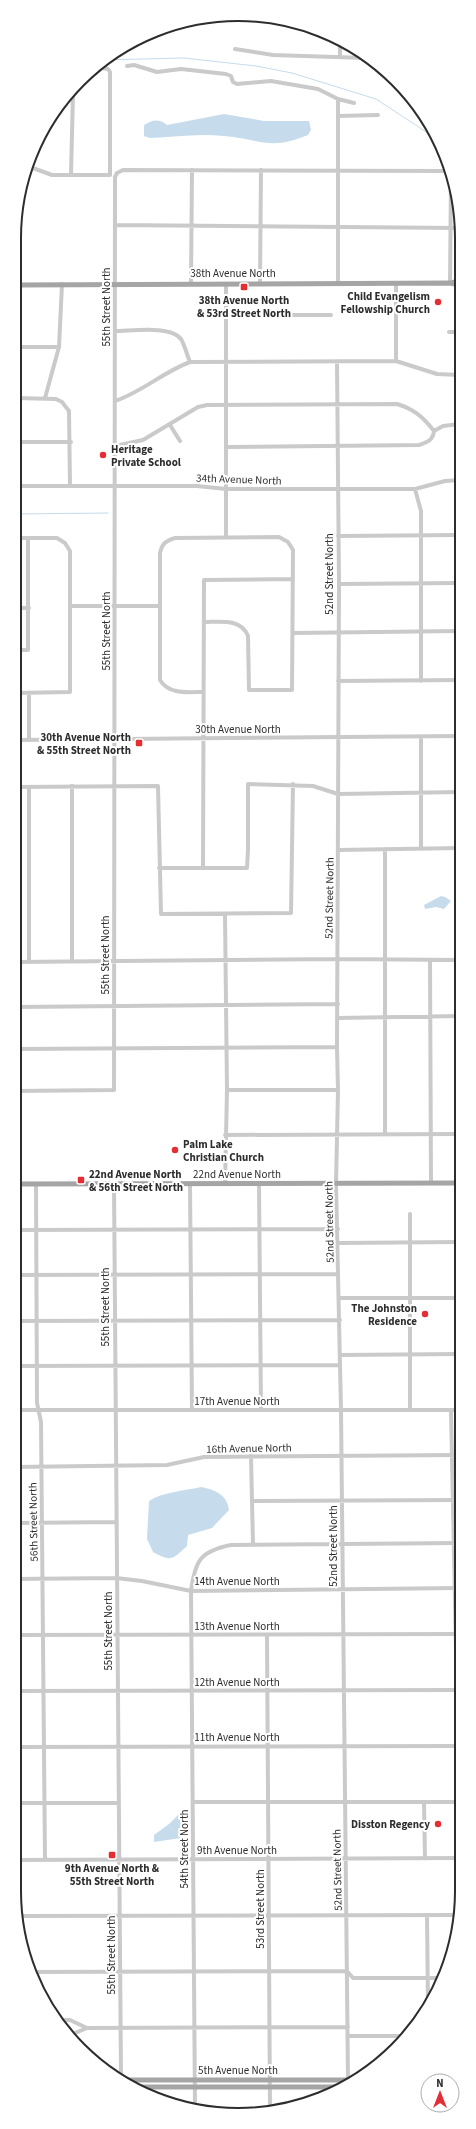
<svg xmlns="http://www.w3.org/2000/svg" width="476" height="2129" viewBox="0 0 476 2129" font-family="'Source Sans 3',sans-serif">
<rect width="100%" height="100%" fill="#fff"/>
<path fill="#c6dbeb" d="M224,114L264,121H309L311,130L308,135C270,151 260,139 224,136C199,133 174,137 150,138L144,136V125C152,120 159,118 167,125Z
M441,896L445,897L451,901L444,909L436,907L425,909L424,905Z
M201,1487C215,1490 227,1494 229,1510L212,1528L188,1535L187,1546C172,1560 171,1562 153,1552L147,1539L149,1501C162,1492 184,1491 201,1487Z
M178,1815L187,1819L189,1830L187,1837L154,1842V1835L169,1824Z"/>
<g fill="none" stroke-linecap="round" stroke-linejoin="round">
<path stroke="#c6dbeb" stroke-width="1" d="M103,60L184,58L256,66L292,73L376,99L440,141
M16,514L108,513"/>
<path stroke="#cacaca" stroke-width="4" d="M340,39V57
M235,49L273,55L366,58
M127,66L134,65L157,72L181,69L226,74L231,76L233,82L237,84L271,81L318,89L338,99L354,103
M338,116L378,115
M30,167L52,175H110V72L108,69L96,67
M71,175L73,93
M116,225L460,228
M260,283L261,170
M338,283V99
M450,283L451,178
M191,284L192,170
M226,315H331
M115,331C131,331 171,325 181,339C185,346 187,355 190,362
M449,332H460
M16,347H59
M396,361V284
M337,362L339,584L337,1047L338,1090L336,1184L341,1410L348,2081
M16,398L56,399L62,402L69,411L70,486
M45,398L59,347L62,284
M115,401C142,392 163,372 190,362L396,361L437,374L460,375
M170,425L180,441
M16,442H71
M115,446L143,440L198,407L207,405L397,404C414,409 423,417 434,431
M226,447L419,445C428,442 433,440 434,431L443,426L460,424
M16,486H197L226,489H415L445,481L460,480
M415,489L421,511V681
M338,536L460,535
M226,537V284
M339,584L460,583
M71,606H160
M15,608H29
M293,633L460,631
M15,650H28V538
M338,681L460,680
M203,692C188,692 169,695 160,680V553C162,544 165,541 175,538L279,537L288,542L293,550L292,690H249L248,636C241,618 220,622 204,622
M15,693L70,692V551L65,543L57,538H16
M29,693V740
M421,737V847
M15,740L460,736
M72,786V961
M15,787L158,786L161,914L291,913L293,784
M29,787V962
M385,849V1134
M338,850L460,848
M159,868H247L248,850V784L313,786L338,794L460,792
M203,868L204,580L293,579
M430,961L431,1183
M15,962L337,959L460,960
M15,1007L338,1004
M337,1018L460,1016
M15,1049L337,1047
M227,1090H338
M15,1091L114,1090L115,177L117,173L123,170L449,171
M225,1135L460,1134
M36,1184L37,1403L41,1422L45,1860
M114,1184L121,2078
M190,1184L192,1410
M225,1184L227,1090L225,914
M259,1184L261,1409
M15,1230L338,1229
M338,1243L460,1242
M15,1275L338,1274
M339,1298H460
M15,1321L340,1320
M340,1355L460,1354
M15,1366L340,1365
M15,1410H460
M410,1410V1214
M451,1410L458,1746
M251,1456L253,1545
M14,1467L167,1465L204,1457L460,1455
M253,1501L460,1500
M14,1523L116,1522
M14,1579L116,1578L142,1581L191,1591L460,1588
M14,1635L460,1634
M267,1635L270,2110
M14,1691L460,1690
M14,1747L460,1746
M193,1802H460
M424,1802L425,1858
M14,1803H118
M14,1860L460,1858
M427,1915L428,2007
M19,1916L460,1915
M30,1972L347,1971L353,1978H441
M58,2020H70L87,2028L348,2027
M68,2036L87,2028
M348,2036H403
M195,2107L191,1591C195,1561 200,1551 231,1545L460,1543"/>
<path stroke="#a5a5a5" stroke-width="5" d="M451,283L460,280
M16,285L450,283L460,285
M15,1184L460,1183
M124,2080H351
M133,2087H338"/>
</g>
<g fill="#e52d34" stroke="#fff" stroke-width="1.5">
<rect x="240" y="283" width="8" height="8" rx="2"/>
<circle cx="438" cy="302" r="4"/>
<circle cx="103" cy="455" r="4"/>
<rect x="135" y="739" width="8" height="8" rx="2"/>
<circle cx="175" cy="1150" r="4"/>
<rect x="77" y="1176" width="8" height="8" rx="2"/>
<circle cx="425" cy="1314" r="4"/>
<circle cx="438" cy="1824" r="4"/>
<rect x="108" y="1851" width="8" height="8" rx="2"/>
</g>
<g text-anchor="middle" stroke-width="4" stroke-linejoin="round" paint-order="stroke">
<g font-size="11" fill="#2d2d2d" stroke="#fff">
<text x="233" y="277">38th Avenue North</text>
<text transform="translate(106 307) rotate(-90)" y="4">55th Street North</text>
<text transform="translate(239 479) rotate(2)" y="4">34th Avenue North</text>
<text transform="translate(329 574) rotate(-90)" y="4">52nd Street North</text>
<text transform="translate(106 631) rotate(-90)" y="4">55th Street North</text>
<text x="238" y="733">30th Avenue North</text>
<text transform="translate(329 898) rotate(-89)" y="4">52nd Street North</text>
<text transform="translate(105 955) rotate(-90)" y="4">55th Street North</text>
<text x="237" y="1178">22nd Avenue North</text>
<text transform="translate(329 1222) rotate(-91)" y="4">52nd Street North</text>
<text transform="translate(105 1307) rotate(-90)" y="4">55th Street North</text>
<text x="237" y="1405">17th Avenue North</text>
<text transform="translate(249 1448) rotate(-1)" y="4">16th Avenue North</text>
<text transform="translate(33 1522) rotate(-91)" y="4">56th Street North</text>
<text transform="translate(333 1546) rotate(-90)" y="4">52nd Street North</text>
<text x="237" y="1585">14th Avenue North</text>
<text x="237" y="1630">13th Avenue North</text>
<text transform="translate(108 1631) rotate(-90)" y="4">55th Street North</text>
<text x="237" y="1686">12th Avenue North</text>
<text x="237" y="1741">11th Avenue North</text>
<text transform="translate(184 1849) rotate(-90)" y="4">54th Street North</text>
<text x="237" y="1854">9th Avenue North</text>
<text transform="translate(337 1870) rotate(-91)" y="4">52nd Street North</text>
<text transform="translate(260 1909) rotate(-90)" y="4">53rd Street North</text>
<text transform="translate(111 1955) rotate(-90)" y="4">55th Street North</text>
<text x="238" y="2074">5th Avenue North</text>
</g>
<g font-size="11" font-weight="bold" fill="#2d2d2d" stroke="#fff" text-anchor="end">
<text x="430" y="300">Child Evangelism<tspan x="430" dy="13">Fellowship Church</tspan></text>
<text x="244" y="304" text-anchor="middle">38th Avenue North<tspan x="244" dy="13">&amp; 53rd Street North</tspan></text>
<text x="111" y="453" text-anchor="start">Heritage<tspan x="111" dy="13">Private School</tspan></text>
<text x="131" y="741">30th Avenue North<tspan x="131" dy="13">&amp; 55th Street North</tspan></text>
<text x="183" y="1148" text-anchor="start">Palm Lake<tspan x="183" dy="13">Christian Church</tspan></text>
<text x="89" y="1178" text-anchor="start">22nd Avenue North<tspan x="89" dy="13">&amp; 56th Street North</tspan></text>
<text x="417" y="1312">The Johnston<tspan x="417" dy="13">Residence</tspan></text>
<text x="430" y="1828">Disston Regency</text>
<text x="112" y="1872" text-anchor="middle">9th Avenue North &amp;<tspan x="112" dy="13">55th Street North</tspan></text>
</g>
</g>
<path d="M0 0H476V2129H0ZM238 21H238A217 217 0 0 1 455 238V1891A217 217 0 0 1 238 2108H238A217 217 0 0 1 21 1891V238A217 217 0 0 1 238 21Z" fill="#fff" fill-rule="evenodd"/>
<path fill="none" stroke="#2d2d2d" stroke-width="2" d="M238 21H238A217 217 0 0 1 455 238V1891A217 217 0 0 1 238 2108H238A217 217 0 0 1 21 1891V238A217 217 0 0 1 238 21Z"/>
<g transform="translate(440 2093)"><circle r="19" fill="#ffffff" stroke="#ababab"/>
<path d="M0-3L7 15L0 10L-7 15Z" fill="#e52d34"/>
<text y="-6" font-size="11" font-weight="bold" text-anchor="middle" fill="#2d2d2d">N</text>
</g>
</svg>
